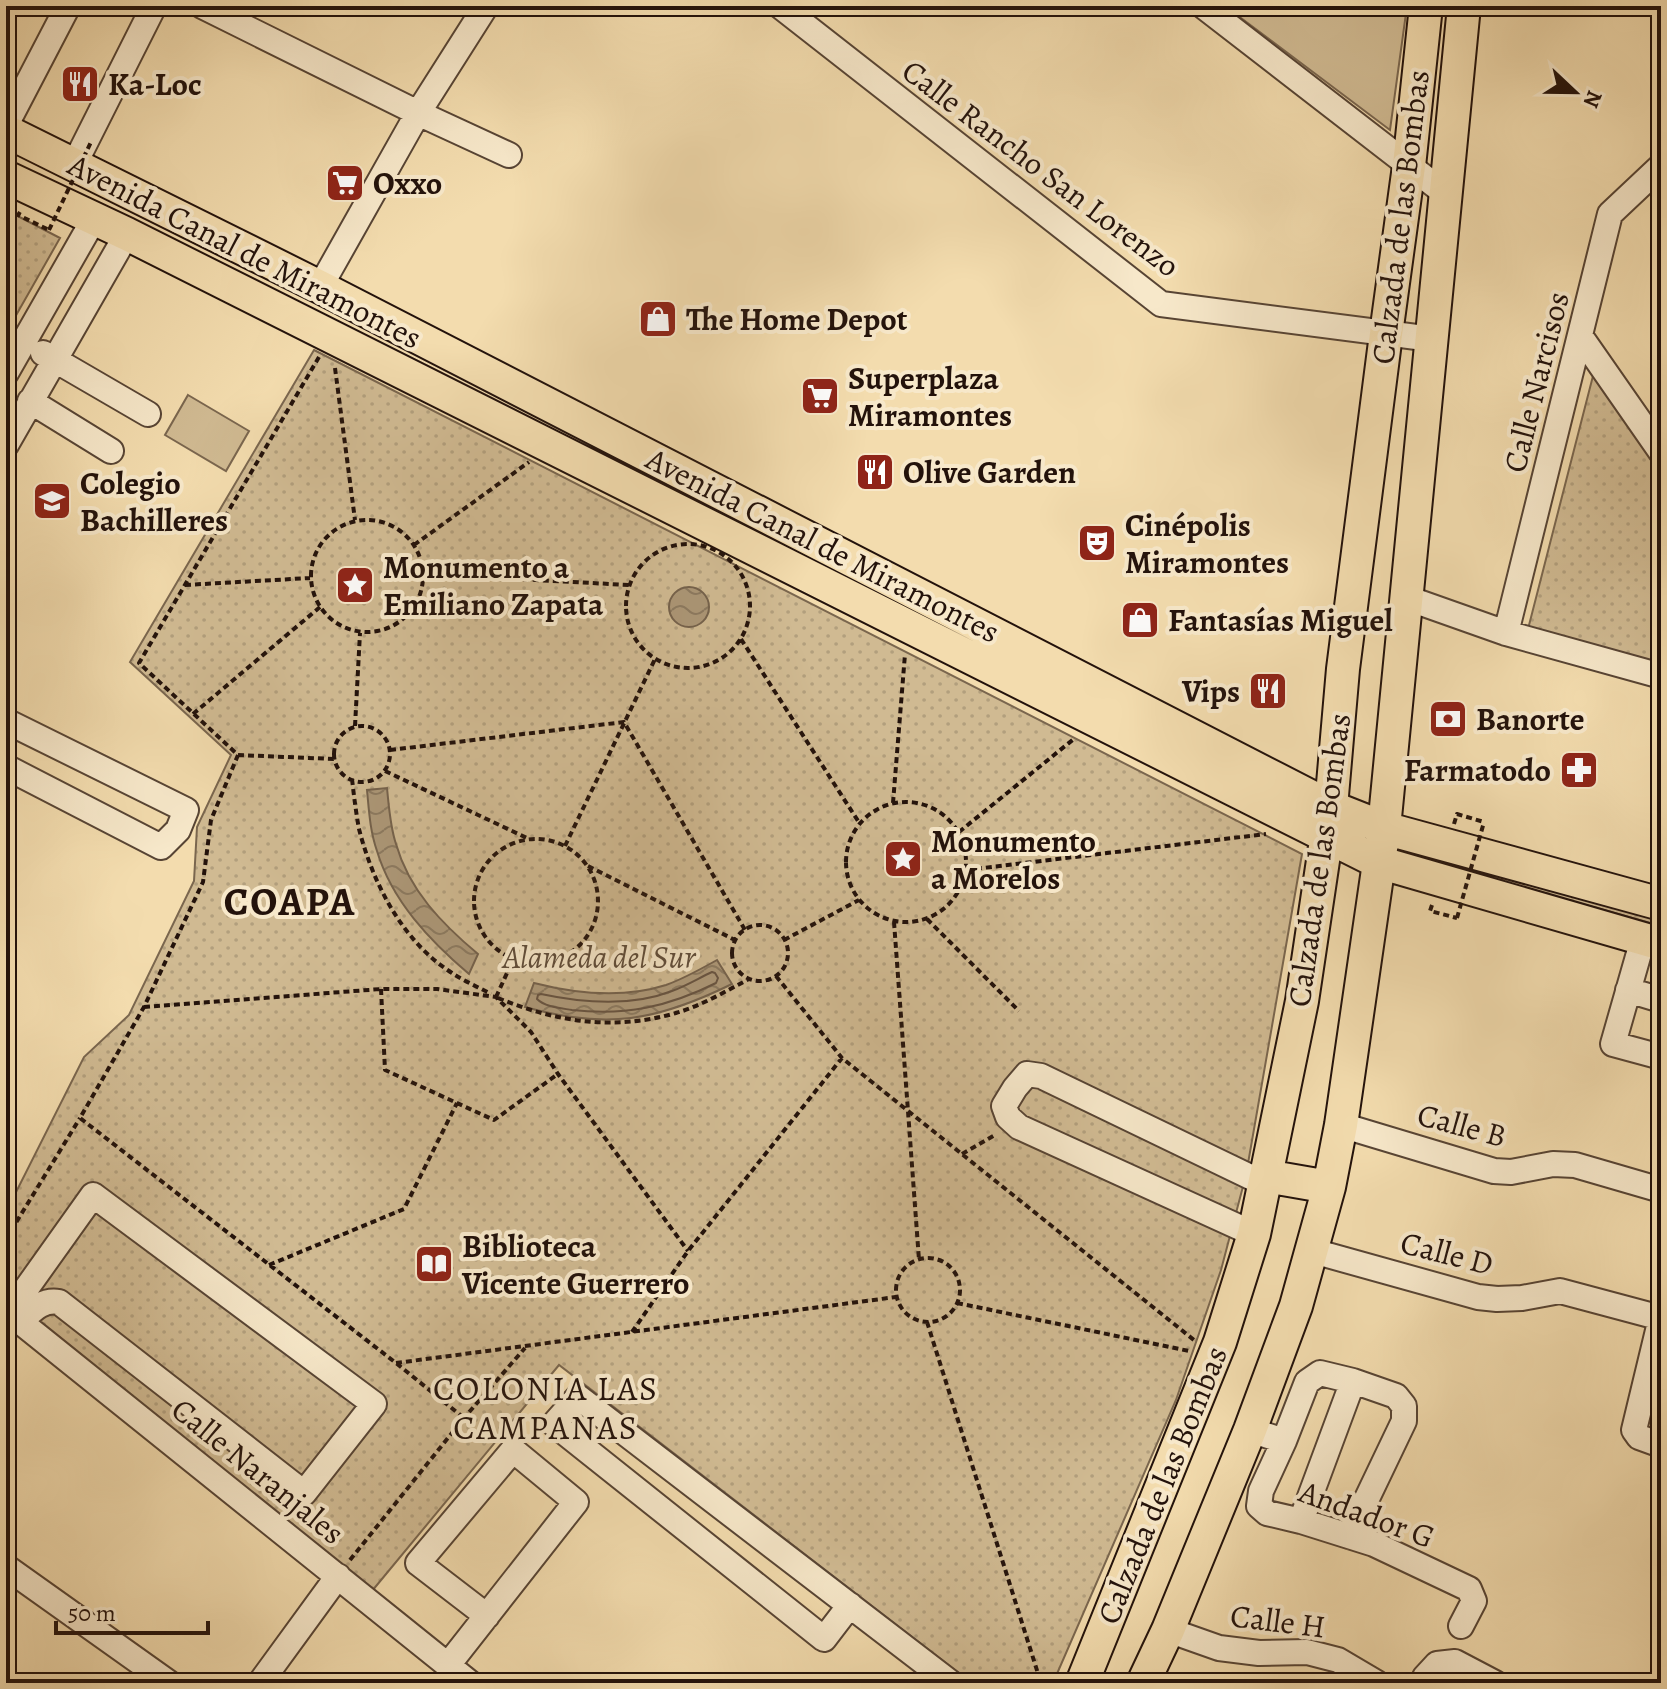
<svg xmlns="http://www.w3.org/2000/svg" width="1667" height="1689" viewBox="0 0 1667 1689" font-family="Alegreya,serif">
<defs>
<pattern id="grass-dots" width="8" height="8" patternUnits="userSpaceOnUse" patternTransform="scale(2)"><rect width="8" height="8" fill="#d0ba92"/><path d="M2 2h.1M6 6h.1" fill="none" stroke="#b29f7d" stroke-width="1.8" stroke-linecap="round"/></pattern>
<pattern id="water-waves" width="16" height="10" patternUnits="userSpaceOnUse" patternTransform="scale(2)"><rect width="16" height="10" fill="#ac9777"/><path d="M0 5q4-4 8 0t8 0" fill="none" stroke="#8c7a60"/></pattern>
</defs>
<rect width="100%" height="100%" fill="#f3dcae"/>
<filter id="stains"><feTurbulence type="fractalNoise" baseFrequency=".0025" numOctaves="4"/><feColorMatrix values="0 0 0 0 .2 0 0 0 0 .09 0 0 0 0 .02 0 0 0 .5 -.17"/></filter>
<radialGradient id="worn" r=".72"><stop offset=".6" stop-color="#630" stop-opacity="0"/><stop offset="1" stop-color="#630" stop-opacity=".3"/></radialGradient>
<path fill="url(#grass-dots)" stroke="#7a664e" stroke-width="2" d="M6,210L60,238L6,333Z
M314,350L1302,854L1246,1175L1221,1270L1176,1400L1053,1683H972L559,1365L372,1591L6,1296V1212L84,1057L129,1015L194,881L197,827L231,755L130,662Z
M1594,372L1661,466V669L1528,629Z
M1505,874L1661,918V926L1501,881Z"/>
<path fill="#d0ba92" stroke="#7a664e" stroke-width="2" d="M1225,6H1407L1390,130Z
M188,395L249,431L226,471L165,435Z"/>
<path fill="url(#water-waves)" stroke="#75624c" stroke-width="2" d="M669 607a20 20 0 1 1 40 0a20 20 0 1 1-40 0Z
M387,788C389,807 390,826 396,844C409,890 442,924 478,954L469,974C430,941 392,901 377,851C370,831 369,811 367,790Z
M717,960L732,984C657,1021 606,1030 525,1007L534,983C577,994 622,999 666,985C683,979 701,969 717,960Z"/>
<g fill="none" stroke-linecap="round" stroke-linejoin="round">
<path stroke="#685441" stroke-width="2" d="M712,972L715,973L718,978L716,983C668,1007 625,1016 572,1010C560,1008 545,1007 537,999L538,995L541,994C583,1003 631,1007 672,991C686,986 699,978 712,972Z"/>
<defs>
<path id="minor" d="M202,6L418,113L509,155
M780,6L1161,304L1432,339
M1203,6L1446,194
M6,125L68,6
M74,165L154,6
M320,287L418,113L486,6
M1581,337L1661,452
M43,353L148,414
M6,373L94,219
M30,401L111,451
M6,445L127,234
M1407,598L1506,633L1661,676
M1506,633L1610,214L1661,166
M6,721L186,810L178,830L161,847L6,767
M1643,939L1613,1044L1661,1057
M1628,990L1661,1000
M1341,1125L1494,1171L1511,1172L1553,1164L1575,1165L1661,1190
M1254,1234L1019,1127L1008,1117L1004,1106L1015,1088L1027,1074L1041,1076L1265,1184
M1313,1251L1478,1297L1497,1299L1522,1298L1560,1291L1661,1318
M8,1312L470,1683
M6,1317L93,1195L374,1404L304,1493L59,1302C42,1299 32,1311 20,1322
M1661,1318L1634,1430L1639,1437L1661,1445
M1250,1430L1284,1441L1261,1491L1259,1506L1267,1513L1301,1521L1374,1544L1469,1589L1474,1601L1461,1626
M1284,1441L1307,1382L1320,1373L1353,1381L1396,1396L1404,1406V1421L1349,1536
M1301,1521L1353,1381
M6,1567L169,1683
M850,1605L824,1639L554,1424L578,1397L951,1683
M1168,1630L1219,1648L1259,1653L1307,1652L1338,1660L1377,1683
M448,1665L576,1502L513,1450L418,1563L487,1616
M260,1683L338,1576
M1422,1683L1425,1677L1437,1664L1455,1662L1495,1683"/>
<path id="major" d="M6,131L320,287L1331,807L1384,828L1661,904
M6,177L127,234L1378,862L1661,944
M1266,1176L1329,1187
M1082,1683L1220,1342L1254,1234L1302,1001L1331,807L1343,669L1386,334L1409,166L1426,6
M1143,1683L1168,1630L1250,1430L1296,1306L1329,1187L1341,1125L1384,828L1464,6"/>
</defs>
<use href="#minor" stroke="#574434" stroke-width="28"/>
<use href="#major" stroke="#23120b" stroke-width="36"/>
<path stroke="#23120b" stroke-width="4" stroke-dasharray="6 4" stroke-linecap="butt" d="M20,212L18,215L49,230
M319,357L139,663L238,755L211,820L203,882L144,1007L80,1118L396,1363L464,1418
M335,368L355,520
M311 576a56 56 0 1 1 112 0a56 56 0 1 1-112 0Z
M626 606a62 62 0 1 1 124 0a62 62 0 1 1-124 0Z
M414,545L529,462
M423,574L629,585
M185,585L310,578
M741,639L860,824
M193,714L320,607
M355,726L360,633
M334 754a28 28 0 1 1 56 0a28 28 0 1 1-56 0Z
M390,750L624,722L745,930
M238,755L335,759
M385,771L529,839
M352,779C354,796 356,813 359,829C373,884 403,942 452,973C464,981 478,987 491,994
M846 862a60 60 0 1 1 120 0a60 60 0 1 1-120 0Z
M893,803L905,654
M1454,824L1457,814L1484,822
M959,832L1075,738
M474 901a62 62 0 1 1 124 0a62 62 0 1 1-124 0Z
M565,846L655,659
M588,866L735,940
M966,870L1266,834
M1432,905L1430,911L1457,918
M927,919L1019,1011
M894,922L919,1260
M732 953a28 28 0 1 1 56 0a28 28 0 1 1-56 0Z
M784,940L859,900
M776,976L842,1058L1194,1340
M381,989L385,1070L494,1120L558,1074
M496,997L513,960
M498,998C556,1022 614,1031 676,1013C701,1006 726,991 749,979
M144,1007L381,989H437L496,997L531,1032L558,1074L688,1251
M962,1154L995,1135
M6,1239L80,1118
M896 1290a32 32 0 1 1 64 0a32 32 0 1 1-64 0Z
M269,1265L404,1209L457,1103
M957,1303L1189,1351
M927,1322L1041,1683
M632,1332L688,1251L842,1058
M396,1363L896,1297
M350,1560L464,1418L525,1348"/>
<use href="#minor" stroke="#f7e8ca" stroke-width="24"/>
<use href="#major" stroke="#f3dcae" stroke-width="32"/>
<path stroke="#23120b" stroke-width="4" stroke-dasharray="6 4" stroke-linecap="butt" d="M49,230L91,142
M1457,918L1484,822"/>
</g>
<defs>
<symbol id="restaurant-square" viewBox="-11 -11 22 22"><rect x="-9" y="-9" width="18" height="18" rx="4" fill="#8f2418" stroke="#f7e8ca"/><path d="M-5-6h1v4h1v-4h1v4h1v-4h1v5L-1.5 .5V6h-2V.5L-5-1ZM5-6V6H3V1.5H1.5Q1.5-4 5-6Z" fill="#fff"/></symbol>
<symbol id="supermarket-square" viewBox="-11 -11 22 22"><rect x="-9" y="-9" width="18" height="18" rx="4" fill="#8f2418" stroke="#f7e8ca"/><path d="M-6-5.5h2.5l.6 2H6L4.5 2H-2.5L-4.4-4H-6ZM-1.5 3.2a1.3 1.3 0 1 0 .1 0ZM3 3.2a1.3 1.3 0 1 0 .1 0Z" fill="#fff"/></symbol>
<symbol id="shop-square" viewBox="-11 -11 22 22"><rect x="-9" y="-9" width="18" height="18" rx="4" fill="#8f2418" stroke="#f7e8ca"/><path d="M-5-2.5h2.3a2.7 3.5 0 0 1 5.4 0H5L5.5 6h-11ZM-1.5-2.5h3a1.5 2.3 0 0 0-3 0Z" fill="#fff"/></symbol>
<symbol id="school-square" viewBox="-11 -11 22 22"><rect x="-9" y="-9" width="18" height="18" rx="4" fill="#8f2418" stroke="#f7e8ca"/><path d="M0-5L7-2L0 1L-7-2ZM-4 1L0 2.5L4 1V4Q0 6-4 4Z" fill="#fff"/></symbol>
<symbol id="theatre-square" viewBox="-11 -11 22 22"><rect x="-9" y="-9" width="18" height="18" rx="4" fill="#8f2418" stroke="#f7e8ca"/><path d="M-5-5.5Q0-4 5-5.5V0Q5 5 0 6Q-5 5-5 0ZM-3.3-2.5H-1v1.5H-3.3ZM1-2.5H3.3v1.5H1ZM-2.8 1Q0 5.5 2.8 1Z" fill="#fff"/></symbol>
<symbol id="sight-square" viewBox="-11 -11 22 22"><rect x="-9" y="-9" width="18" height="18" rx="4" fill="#8f2418" stroke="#f7e8ca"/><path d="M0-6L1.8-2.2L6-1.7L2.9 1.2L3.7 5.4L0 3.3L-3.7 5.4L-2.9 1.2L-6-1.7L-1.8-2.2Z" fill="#fff"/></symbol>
<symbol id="bank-square" viewBox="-11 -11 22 22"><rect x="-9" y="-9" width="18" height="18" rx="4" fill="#8f2418" stroke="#f7e8ca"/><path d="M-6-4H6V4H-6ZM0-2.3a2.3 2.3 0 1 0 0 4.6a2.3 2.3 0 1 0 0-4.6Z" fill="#fff"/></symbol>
<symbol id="pharmacy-square" viewBox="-11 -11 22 22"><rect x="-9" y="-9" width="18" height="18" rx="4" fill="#8f2418" stroke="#f7e8ca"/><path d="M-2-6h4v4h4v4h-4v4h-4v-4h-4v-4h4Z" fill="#fff"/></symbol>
<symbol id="library-square" viewBox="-11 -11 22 22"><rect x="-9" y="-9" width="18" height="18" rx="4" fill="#8f2418" stroke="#f7e8ca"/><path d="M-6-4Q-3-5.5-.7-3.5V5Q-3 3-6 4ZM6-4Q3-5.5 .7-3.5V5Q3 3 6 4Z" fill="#fff"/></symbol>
</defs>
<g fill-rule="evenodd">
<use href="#restaurant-square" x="58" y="62" width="44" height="44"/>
<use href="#supermarket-square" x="323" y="161" width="44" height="44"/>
<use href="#shop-square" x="636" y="297" width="44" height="44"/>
<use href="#supermarket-square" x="798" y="374" width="44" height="44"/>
<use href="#restaurant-square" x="853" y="450" width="44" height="44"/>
<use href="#school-square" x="30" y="479" width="44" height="44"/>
<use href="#theatre-square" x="1075" y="521" width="44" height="44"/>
<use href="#sight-square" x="333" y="563" width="44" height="44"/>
<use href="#shop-square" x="1118" y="598" width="44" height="44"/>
<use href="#restaurant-square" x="1246" y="669" width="44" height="44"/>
<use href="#bank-square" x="1426" y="697" width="44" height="44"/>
<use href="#pharmacy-square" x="1557" y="748" width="44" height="44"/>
<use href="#sight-square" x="881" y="837" width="44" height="44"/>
<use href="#library-square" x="412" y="1242" width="44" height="44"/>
</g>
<g text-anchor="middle" stroke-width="8" stroke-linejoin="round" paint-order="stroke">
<g font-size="32" font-weight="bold" fill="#23120b" stroke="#f7e8ca" text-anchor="start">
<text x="108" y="95">Ka-Loc</text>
<text x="373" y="194">Oxxo</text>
<text x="686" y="330">The Home Depot</text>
<text x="848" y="389">Superplaza<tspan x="848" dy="37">Miramontes</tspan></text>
<text x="903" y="483">Olive Garden</text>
<text x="80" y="494">Colegio<tspan x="80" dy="37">Bachilleres</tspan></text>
<text x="1125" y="536">Cinépolis<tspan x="1125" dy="37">Miramontes</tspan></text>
<text x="383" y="578">Monumento a<tspan x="383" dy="37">Emiliano Zapata</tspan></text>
<text x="1168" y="631">Fantasías Miguel</text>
<text x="1240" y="702" text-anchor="end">Vips</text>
<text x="1476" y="730">Banorte</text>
<text x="1551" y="781" text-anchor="end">Farmatodo</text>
<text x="931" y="852">Monumento<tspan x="931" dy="37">a Morelos</tspan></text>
<text x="462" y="1257">Biblioteca<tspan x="462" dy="37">Vicente Guerrero</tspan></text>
</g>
<g font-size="32" fill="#23120b" stroke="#f7e8ca">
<text transform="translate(1041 168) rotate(37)" y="11">Calle Rancho San Lorenzo</text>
<text transform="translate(1400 217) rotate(-83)" y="11">Calzada de las Bombas</text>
<text transform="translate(245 251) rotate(27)" y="11">Avenida Canal de Miramontes</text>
<text transform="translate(1536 382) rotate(-76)" y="11">Calle Narcisos</text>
<text transform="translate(823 545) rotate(27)" y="11">Avenida Canal de Miramontes</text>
<text transform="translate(1319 860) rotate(-82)" y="11">Calzada de las Bombas</text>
<text transform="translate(1462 1125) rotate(15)" y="11">Calle B</text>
<text transform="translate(1447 1253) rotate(14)" y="11">Calle D</text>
<text transform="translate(258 1471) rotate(39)" y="11">Calle Naranjales</text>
<text transform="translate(1162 1485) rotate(-68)" y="11">Calzada de las Bombas</text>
<text transform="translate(1367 1514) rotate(20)" y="11">Andador G</text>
<text transform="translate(1278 1621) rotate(7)" y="11">Calle H</text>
</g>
<g font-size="32" font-style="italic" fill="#604d3a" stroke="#f7e8ca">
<text x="599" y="968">Alameda del Sur</text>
</g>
<g font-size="34" letter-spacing="2" fill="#23120b" stroke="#f7e8ca">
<text x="546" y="1400">COLONIA LAS<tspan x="546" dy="39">CAMPANAS</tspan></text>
</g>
<g font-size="40" font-weight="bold" letter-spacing="2" fill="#23120b" stroke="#f7e8ca">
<text x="290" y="915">COAPA</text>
</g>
</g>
<rect width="1667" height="1689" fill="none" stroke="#f3dcae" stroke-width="32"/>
<rect x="8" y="8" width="1651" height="1673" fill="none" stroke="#23120b" stroke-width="4"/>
<rect x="16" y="16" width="1635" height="1657" fill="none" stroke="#23120b" stroke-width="2"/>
<g transform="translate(1575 92) rotate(112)" stroke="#f7e8ca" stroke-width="6" paint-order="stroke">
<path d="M0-6L14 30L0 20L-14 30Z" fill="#23120b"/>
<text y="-12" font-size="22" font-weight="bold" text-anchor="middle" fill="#23120b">N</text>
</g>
<path d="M56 1621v12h152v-12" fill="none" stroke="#23120b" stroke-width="4"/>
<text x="68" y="1621" font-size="24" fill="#23120b" stroke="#f7e8ca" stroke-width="6" paint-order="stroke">50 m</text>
<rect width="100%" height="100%" filter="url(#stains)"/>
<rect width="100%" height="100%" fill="url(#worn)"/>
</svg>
